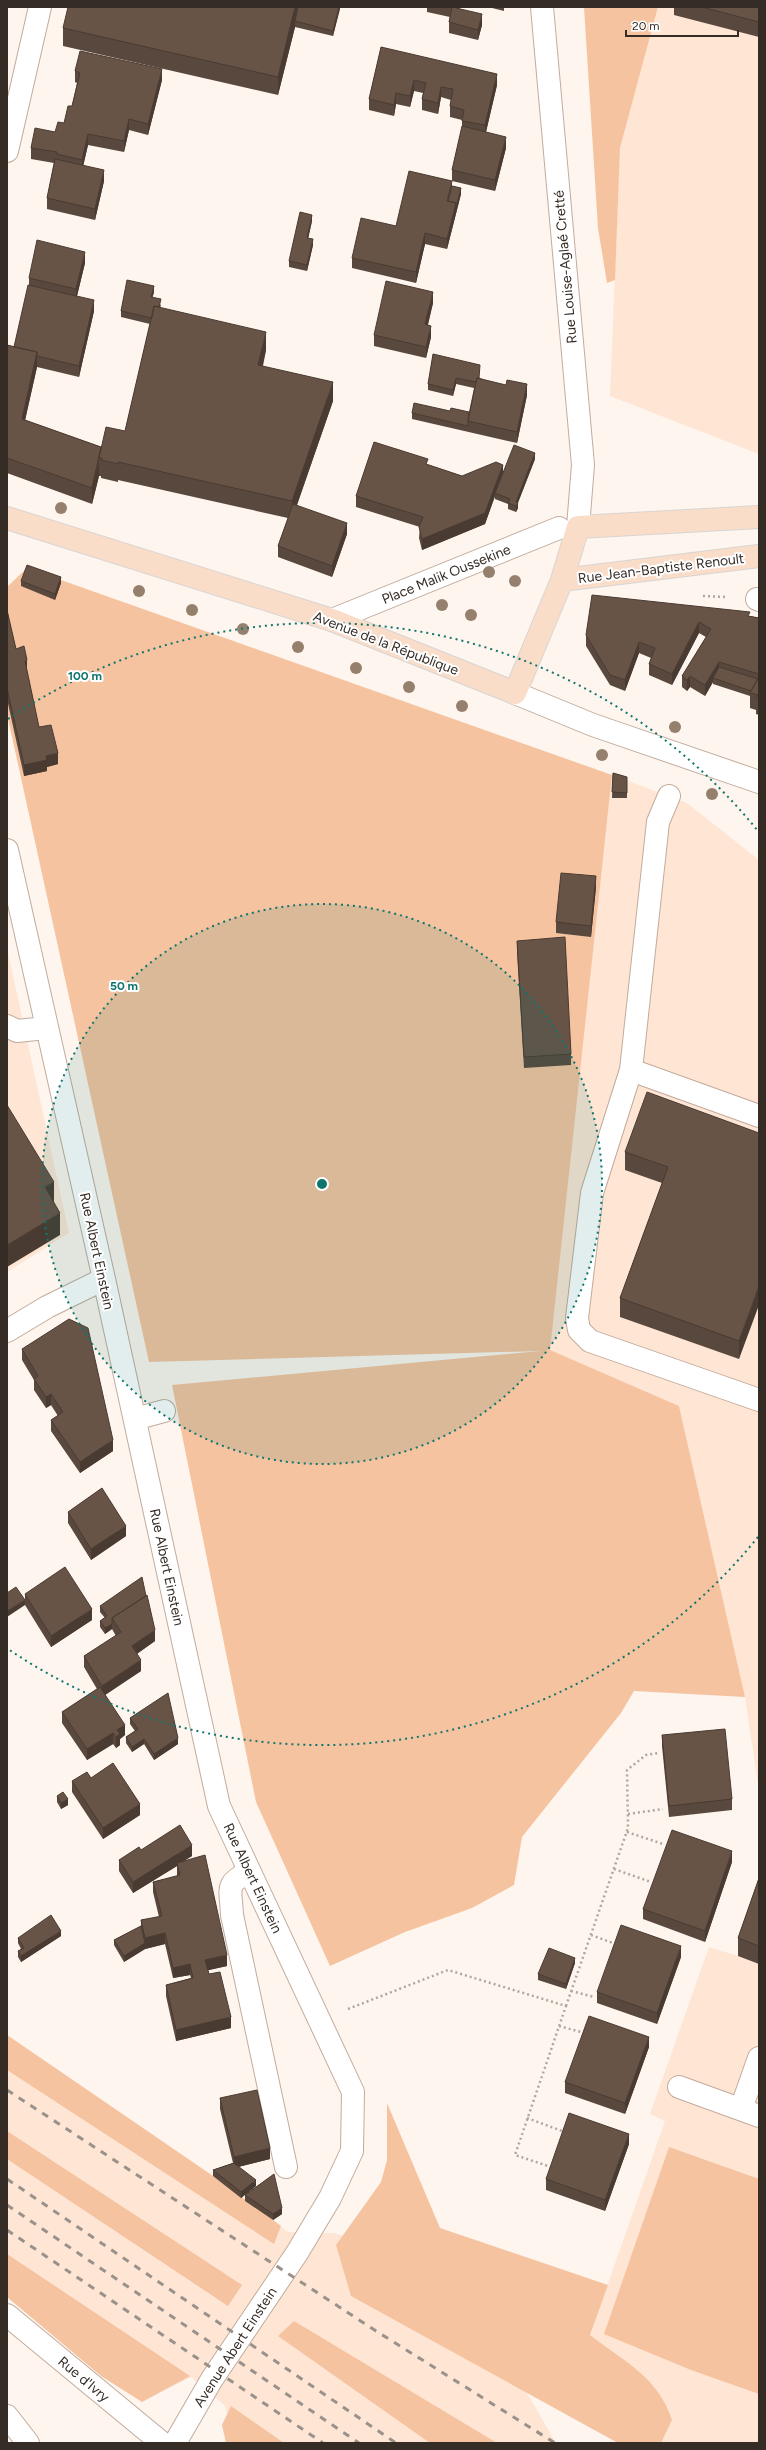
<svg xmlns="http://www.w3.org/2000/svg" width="766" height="2450" viewBox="0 0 766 2450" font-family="Figtree,sans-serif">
<rect width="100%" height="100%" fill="#fef5ee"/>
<path fill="#fee5d4" d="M658,7H759V454L610,396L620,148Z
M612,775L687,803L759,860V1790L745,1697L679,1406L549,1350Z
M7,948L69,1233L7,1272Z
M759,1897V2443H633L590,2335L665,2121L650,2114L709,1947L738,1956Z
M7,2035L213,2176L288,2232L335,2233L471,2285L491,2331L556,2443H236L233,2440L225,2406L191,2377L142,2402L7,2296Z"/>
<path fill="#f6c3a0" d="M584,7H658L620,148L615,280L607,283L598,228Z
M27,568L612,775L550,1350L679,1406L745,1697L634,1691L621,1713L522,1837L514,1885L472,1908L405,1932L330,1966L256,1802L172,1385L540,1351L149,1362L7,714V587Z
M7,2035L213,2176L273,2220L281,2226L274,2244L7,2070Z
M387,2103L440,2228L608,2285L590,2335C625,2362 658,2377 672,2420L661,2443H618L351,2296L336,2245L381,2182L387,2160Z
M7,2131L242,2285L228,2306L7,2159Z
M669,2147L759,2179V2394L691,2370L604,2334Z
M7,2254L190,2376L142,2402L101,2376L7,2297Z
M294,2321L497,2443H430L278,2336Z
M231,2406L284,2443H226L222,2425Z"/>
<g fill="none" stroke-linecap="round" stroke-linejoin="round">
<defs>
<path id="minor" d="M542,7L583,465L578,527
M7,151L40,7
M757,599L759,600
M332,620L559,528
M515,693L593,725L759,782
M669,796L658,822L631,1070L592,1193L577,1318L579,1330L590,1341L759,1400
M7,850L104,1279L219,1806L353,2092L352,2151L330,2198L297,2253L212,2379L175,2443
M7,1026L17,1031L46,1028
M631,1070L759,1116
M7,1331L47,1307L104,1279
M135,1419L164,1411
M250,1872C224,1883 231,1889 232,1915L286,2167
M679,2087L759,2116
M741,2109L759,2058
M7,2315L162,2443
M7,2416L28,2443"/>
<path id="major" d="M7,518L332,620L515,693L562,580L578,527L759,517
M562,580L759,556"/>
</defs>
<use href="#minor" stroke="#c2ab9c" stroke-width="24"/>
<use href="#major" stroke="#d7d5d4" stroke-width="24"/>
<path stroke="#afa69f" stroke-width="2.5" stroke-dasharray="2 3" stroke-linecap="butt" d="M703,596L726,597
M628,1814L663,1809
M627,1832L663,1844
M614,1869L651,1882
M591,1935L613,1943
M571,1991L594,1997
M566,2006L628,1828L627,1770L646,1755L659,1753
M348,2009L448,1970L566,2006L515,2155L551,2167
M559,2026L581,2032
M527,2118L562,2131"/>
<use href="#minor" stroke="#fff" stroke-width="22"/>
<use href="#major" stroke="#faddc9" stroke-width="22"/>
<path stroke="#9a918b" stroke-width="3" stroke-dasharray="7 7" stroke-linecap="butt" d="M7,2090L376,2331L555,2443
M7,2179L396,2443
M7,2205L359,2443
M7,2230L323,2443"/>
</g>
<g fill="#95806e">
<circle cx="61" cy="508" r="6"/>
<circle cx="489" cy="572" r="6"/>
<circle cx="515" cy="581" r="6"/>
<circle cx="139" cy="591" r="6"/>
<circle cx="442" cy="605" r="6"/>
<circle cx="192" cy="610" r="6"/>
<circle cx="471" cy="615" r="6"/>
<circle cx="243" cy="629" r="6"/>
<circle cx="298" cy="647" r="6"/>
<circle cx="356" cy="668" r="6"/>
<circle cx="409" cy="687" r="6"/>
<circle cx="462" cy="706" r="6"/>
<circle cx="675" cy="727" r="6"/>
<circle cx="602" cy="755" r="6"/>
<circle cx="712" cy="794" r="6"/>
</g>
<path fill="#59483d" d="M340,7L333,36L295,27L278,95L63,46V28Z
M427,7H459V8L482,25L478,40L449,33V22L450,17L427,12Z
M488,7H504V11Z
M674,7H759V37L674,15Z
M381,47L497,85L486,132L506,148L495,191L452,181V170L462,127V120L450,117V106L451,100L441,97L438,114L422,110V99L423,93L414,91L410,107L396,104L394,116L369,110V99Z
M75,71L162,80L148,135L129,130L124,152L88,145L83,166L104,181L95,220L47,209V198L54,163L31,159V148L55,132L64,123L72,106L77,83L75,82Z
M461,194L447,249L425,244L416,283L352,268V258L396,226Z
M312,221L308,238L313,245L307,271L289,267V261Z
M85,263L77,296L94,311L79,377L37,367L25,420L101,447L125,431L150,324L121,317V311L154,292L152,298L161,305L160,308L266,350L263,366L333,401L297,505L347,534L332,577L278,557V546L288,518L118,480V482L101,478V476H99L92,504L7,473V345L14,347L29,285V278Z
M433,303L428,325L431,337L426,358L374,346V335Z
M433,354L480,378L527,395L517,443L412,419V413L450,411L469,412L474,388L456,384L453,396L428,390V384Z
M535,459L518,503V508L516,512L508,509V504L495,499V496L485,524L422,550L419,538L420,527L356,507V496L428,465L462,476L503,474Z
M21,581L61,583L55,600L21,586Z
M7,610L16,649L27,671L39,727L58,764L47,767V771L24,776L7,699Z
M750,616L759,618V715L756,714V710L750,708V696L713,684V682L705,696L690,687L687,691L682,687V676L706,637L699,633L672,685L649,675V664L651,658L639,653L625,691L610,685L586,646V635Z
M613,773L627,777V798H612Z
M596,887L591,937L556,933V922Z
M517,941L571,1054V1065L524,1068L517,952Z
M759,1133L739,1359L620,1317V1298L662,1183L625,1170V1152Z
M22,1349L113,1451L80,1473L51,1431V1420L58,1416L51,1405L46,1408L34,1390V1380L22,1360Z
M68,1512L126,1536L91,1560L68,1523Z
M25,1594L92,1620L51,1647L25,1605Z
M100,1606L155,1641L137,1654L141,1671L105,1695L125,1735L120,1739V1745L116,1748L113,1744L87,1760L62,1723V1712L97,1689L84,1667V1656L116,1636L112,1629L105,1634L100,1627V1621L105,1618L100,1612Z
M130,1718L178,1744L154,1760L144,1744L132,1752L126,1743V1737L135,1731L130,1724Z
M662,1735L732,1799V1810L669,1817L662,1746Z
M91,1778L140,1815L103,1839L72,1792V1781Z
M57,1796L68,1805L61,1809L57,1802Z
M141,1850L192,1856L184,1861L227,1966L208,1970L209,1974L231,2028L176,2041L166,1996V1985L191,1978L190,1975L173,1978L165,1944L145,1949L124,1962L114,1945V1940L141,1926V1920L159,1917L153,1892V1882L177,1876V1866L133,1893L119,1871V1860Z
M732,1862L705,1942L643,1919V1909Z
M759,1878V1964L738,1956V1938Z
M61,1936L21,1962L18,1957V1951L21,1949L18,1943V1938Z
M681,1957L657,2024L597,2003V1992Z
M575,1963L566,1989L538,1980V1974Z
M649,2047L625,2114L565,2093V2082Z
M220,2098L270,2159L238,2167L256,2186L241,2198L213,2176V2170L233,2163L220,2109Z
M629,2144L605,2211L546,2190V2179Z
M245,2195L282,2214L273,2220L245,2201Z"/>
<path fill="#493b32" d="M295,7H300L295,21V27L278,95V77Z
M339,7H340V9L333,36V31Z
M482,14V25L478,40V30Z
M162,69V80L148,135V124Z
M497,74V85L485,136V125Z
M414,80V91L410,107V96Z
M441,87V97L438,114V103Z
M396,93V104L394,116V105Z
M129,119V130L124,152V141Z
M88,134V145L82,171V160Z
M506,137V148L495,191V180Z
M104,170V181L95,220V209Z
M452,181V192L448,206L447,201Z
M461,188V194L447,249V239L456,203Z
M312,215V221L307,244V238Z
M425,233V244L416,283V272Z
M313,239V245L307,271V265Z
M85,252V263L76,300V289Z
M154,286V292L151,303V297Z
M433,292V303L425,335V324Z
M94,300V311L79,377V366Z
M431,326V337L426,358V347Z
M266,332V350L258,384V365Z
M37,352V367L22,434V419Z
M456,378V384L453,396V390Z
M333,382V401L292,519V501Z
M527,384V395L517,443V432Z
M535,453V459L516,507V502Z
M99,460V476L92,504V488Z
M503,465V476L495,493V496L485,524L422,550V539Z
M518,503V508L516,512V506Z
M347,523V534L332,577V566Z
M61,577V583L55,600V594Z
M699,622V633L672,685V674Z
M639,642V653L625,691V680Z
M27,660V671L25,672V661Z
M719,662V673L713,678V682L705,696V685Z
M690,676V687L687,691V680Z
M58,753V764L47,767V771L24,776V765L46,756Z
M596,876V887L591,937V926Z
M54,1182V1204L45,1187Z
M60,1213V1235L7,1267V1245Z
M759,1286V1305L739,1359V1341Z
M51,1394V1405L46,1408V1397Z
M113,1440V1451L80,1473V1462Z
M126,1526V1536L91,1560V1549Z
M25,1600V1605L7,1617V1611Z
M92,1609V1620L51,1647V1636Z
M112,1624V1629L105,1634V1628Z
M155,1630V1641L132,1657V1646Z
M141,1660V1671L102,1697V1686Z
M125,1725V1735L120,1739V1745L116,1748V1737L117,1730Z
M113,1733V1744L87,1760V1749Z
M178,1738V1744L154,1760V1754Z
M144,1739V1744L132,1752V1747Z
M68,1799V1805L61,1809V1803Z
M140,1804V1815L103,1839V1828Z
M192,1845V1856L177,1865V1863V1866L133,1893V1882Z
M732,1851V1862L705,1942V1931Z
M61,1931V1936L21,1962V1956Z
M165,1933V1944L145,1949L124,1962V1956L145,1943V1938Z
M681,1946V1957L657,2024V2013Z
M227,1955V1966L205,1971V1960Z
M575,1958V1963L566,1989V1984Z
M190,1964V1975L173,1978V1968Z
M231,2017V2028L176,2041V2030Z
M649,2037V2047L625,2114V2103Z
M629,2134V2144L605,2211V2200Z
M270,2148V2159L234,2168V2157Z
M256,2180V2186L241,2198V2192Z
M282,2208V2214L273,2220V2214Z"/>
<path fill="#685447" stroke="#493b32" d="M68,7H295L278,77L63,28Z
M298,7H339L333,31L295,21Z
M452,7H456V8L482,14L478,30L449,22Z
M702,7H759V22Z
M381,47L497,74L485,125L462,121L464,110L450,106L453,89L441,87L438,103L422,99L426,83L414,80L410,96L396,93L394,105L369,99Z
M80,51L162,69L148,124L129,119L124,141L88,134L82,160L57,154V152L31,148L35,128L55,132L58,122L64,123L68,106H72L80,73L75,71Z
M462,126L506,137L495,180L452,170Z
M55,159L104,170L95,209L47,198Z
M409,171L452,181L447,201L456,203L447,239L425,233L416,272L352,258L361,218L396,226Z
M452,186L461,188L456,208V203L448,201Z
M300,212L312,215L307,238L313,239L307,265L289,261Z
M37,240L85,252L76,289L29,278Z
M127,280L154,286L151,297L161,299L159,307L154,306L152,318L121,311Z
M386,281L433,292L425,324L431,326L426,347L374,335Z
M28,285L94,300L79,366L37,356V352L14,347Z
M154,306L266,332L258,365L333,382L292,501L118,462V464L101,460L102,458H99L106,427L125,431Z
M7,345L37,352L22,419L101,447L92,488L7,458Z
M433,354L480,365L479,378H477L476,382L456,378L453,390L428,384Z
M477,378L506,385L507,380L527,384L517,432L468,421Z
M414,403L450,411L451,408L469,412L468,421V426L412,413Z
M374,442L428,459L426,464L462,476L496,462L503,465L485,513L422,539L419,527L423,517L356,496Z
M514,445L535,453L516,502L518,503L516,506L508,503L510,499L495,493Z
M293,504L347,523L332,566L278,546Z
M27,565L61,577L55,594L21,581Z
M592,595L750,612L748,616L759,618V674L719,662L705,685L690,676L687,680L682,676L711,629L699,622L672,674L649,664L655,648L639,642L625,680L610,675L586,635Z
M7,610L16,649L24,646L27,660L25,661L39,727L51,725L58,753L46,756L47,760L24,765L7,688Z
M719,667L758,679L751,691L713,678Z
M759,676V700L756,698L758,695L750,693Z
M613,773L627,777V793L612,792Z
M561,873L596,876L591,926L556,922Z
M565,937L571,1054L524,1057L517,941Z
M647,1092L759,1133V1286L739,1341L620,1298L668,1167L625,1152Z
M7,1105L54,1182L45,1187L60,1213L7,1245Z
M69,1319L88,1328L113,1440L80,1462L51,1420L63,1412L51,1394L46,1397L34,1379L38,1376L22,1349Z
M102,1488L126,1526L91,1549L68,1512Z
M65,1567L92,1609L51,1636L25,1594Z
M142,1577L146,1596L112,1618V1624L105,1628L100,1621L107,1616L100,1606Z
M16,1587L25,1600L7,1611V1593Z
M147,1595L155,1630L132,1646L141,1660L102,1686L84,1656L121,1632L112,1618Z
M100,1687L125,1725L117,1730L120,1734L116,1737L113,1733L87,1749L62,1712Z
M168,1693L178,1738L154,1754L144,1739L132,1747L126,1737L138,1729L130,1718Z
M725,1729L732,1799L669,1806L662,1735Z
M113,1763L140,1804L103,1828L72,1781L87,1772L91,1778Z
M63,1792L68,1799L61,1803L57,1796Z
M180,1825L192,1845L133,1882L119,1860L139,1847L141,1850Z
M672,1830L732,1851L705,1931L643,1909Z
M205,1855L227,1955L205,1960L209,1974L220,1972L231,2017L176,2030L166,1985L193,1978L190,1964L173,1968L165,1933L145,1938L141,1920L162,1916L153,1882L180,1875L177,1863Z
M759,1878V1946L738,1938Z
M51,1915L61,1931L21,1956L18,1951L24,1948L18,1938Z
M621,1925L681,1946L657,2013L597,1992Z
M141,1926L145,1943L124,1956L114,1940Z
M549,1948L575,1958L566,1984L538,1974Z
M589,2016L649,2037L625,2103L565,2082Z
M257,2090L270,2148L234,2157L220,2098Z
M569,2113L629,2134L605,2200L546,2179Z
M234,2163L256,2180L241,2192L213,2170Z
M274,2174L282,2208L273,2214L245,2195Z"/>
<circle cx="322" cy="1184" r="280" fill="#0f766e" fill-opacity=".12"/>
<g fill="none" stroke="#0f766e" stroke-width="2" stroke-dasharray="2 4">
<circle cx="322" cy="1184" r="280"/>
<path d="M758 1537A561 561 0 0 1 8 1649M8 719A561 561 0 0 1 758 831"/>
</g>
<g text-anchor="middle" stroke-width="4" stroke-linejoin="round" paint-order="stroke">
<g font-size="14" fill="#352c26" stroke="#fff">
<text transform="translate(565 267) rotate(-95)" y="5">Rue Louise-Aglaé Cretté</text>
<text transform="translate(661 568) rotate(-7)" y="5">Rue Jean-Baptiste Renoult</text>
<text transform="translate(446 574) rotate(-22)" y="5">Place Malik Oussekine</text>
<text transform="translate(386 643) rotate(21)" y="5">Avenue de la République</text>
<text transform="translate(97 1251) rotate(78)" y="5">Rue Albert Einstein</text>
<text transform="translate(167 1567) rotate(78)" y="5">Rue Albert Einstein</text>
<text transform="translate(253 1878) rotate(65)" y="5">Rue Albert Einstein</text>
<text transform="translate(235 2347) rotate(-57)" y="5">Avenue Abert Einstein</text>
<text transform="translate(84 2379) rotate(40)" y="5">Rue d'Ivry</text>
</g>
</g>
<circle cx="322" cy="1184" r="6" fill="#0f766e" stroke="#fff" stroke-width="2"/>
<g font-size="12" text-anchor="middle" font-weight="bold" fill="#0f766e" stroke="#fff" stroke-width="4" stroke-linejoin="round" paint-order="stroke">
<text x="85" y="680">100 m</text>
<text x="124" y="990">50 m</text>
</g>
<rect width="766" height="2450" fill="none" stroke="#352c26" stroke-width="16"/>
<path d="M626 30v6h112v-6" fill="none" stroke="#352c26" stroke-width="2"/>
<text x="632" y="30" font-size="12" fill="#352c26" stroke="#ffffff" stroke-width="3" paint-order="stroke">20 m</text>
</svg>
